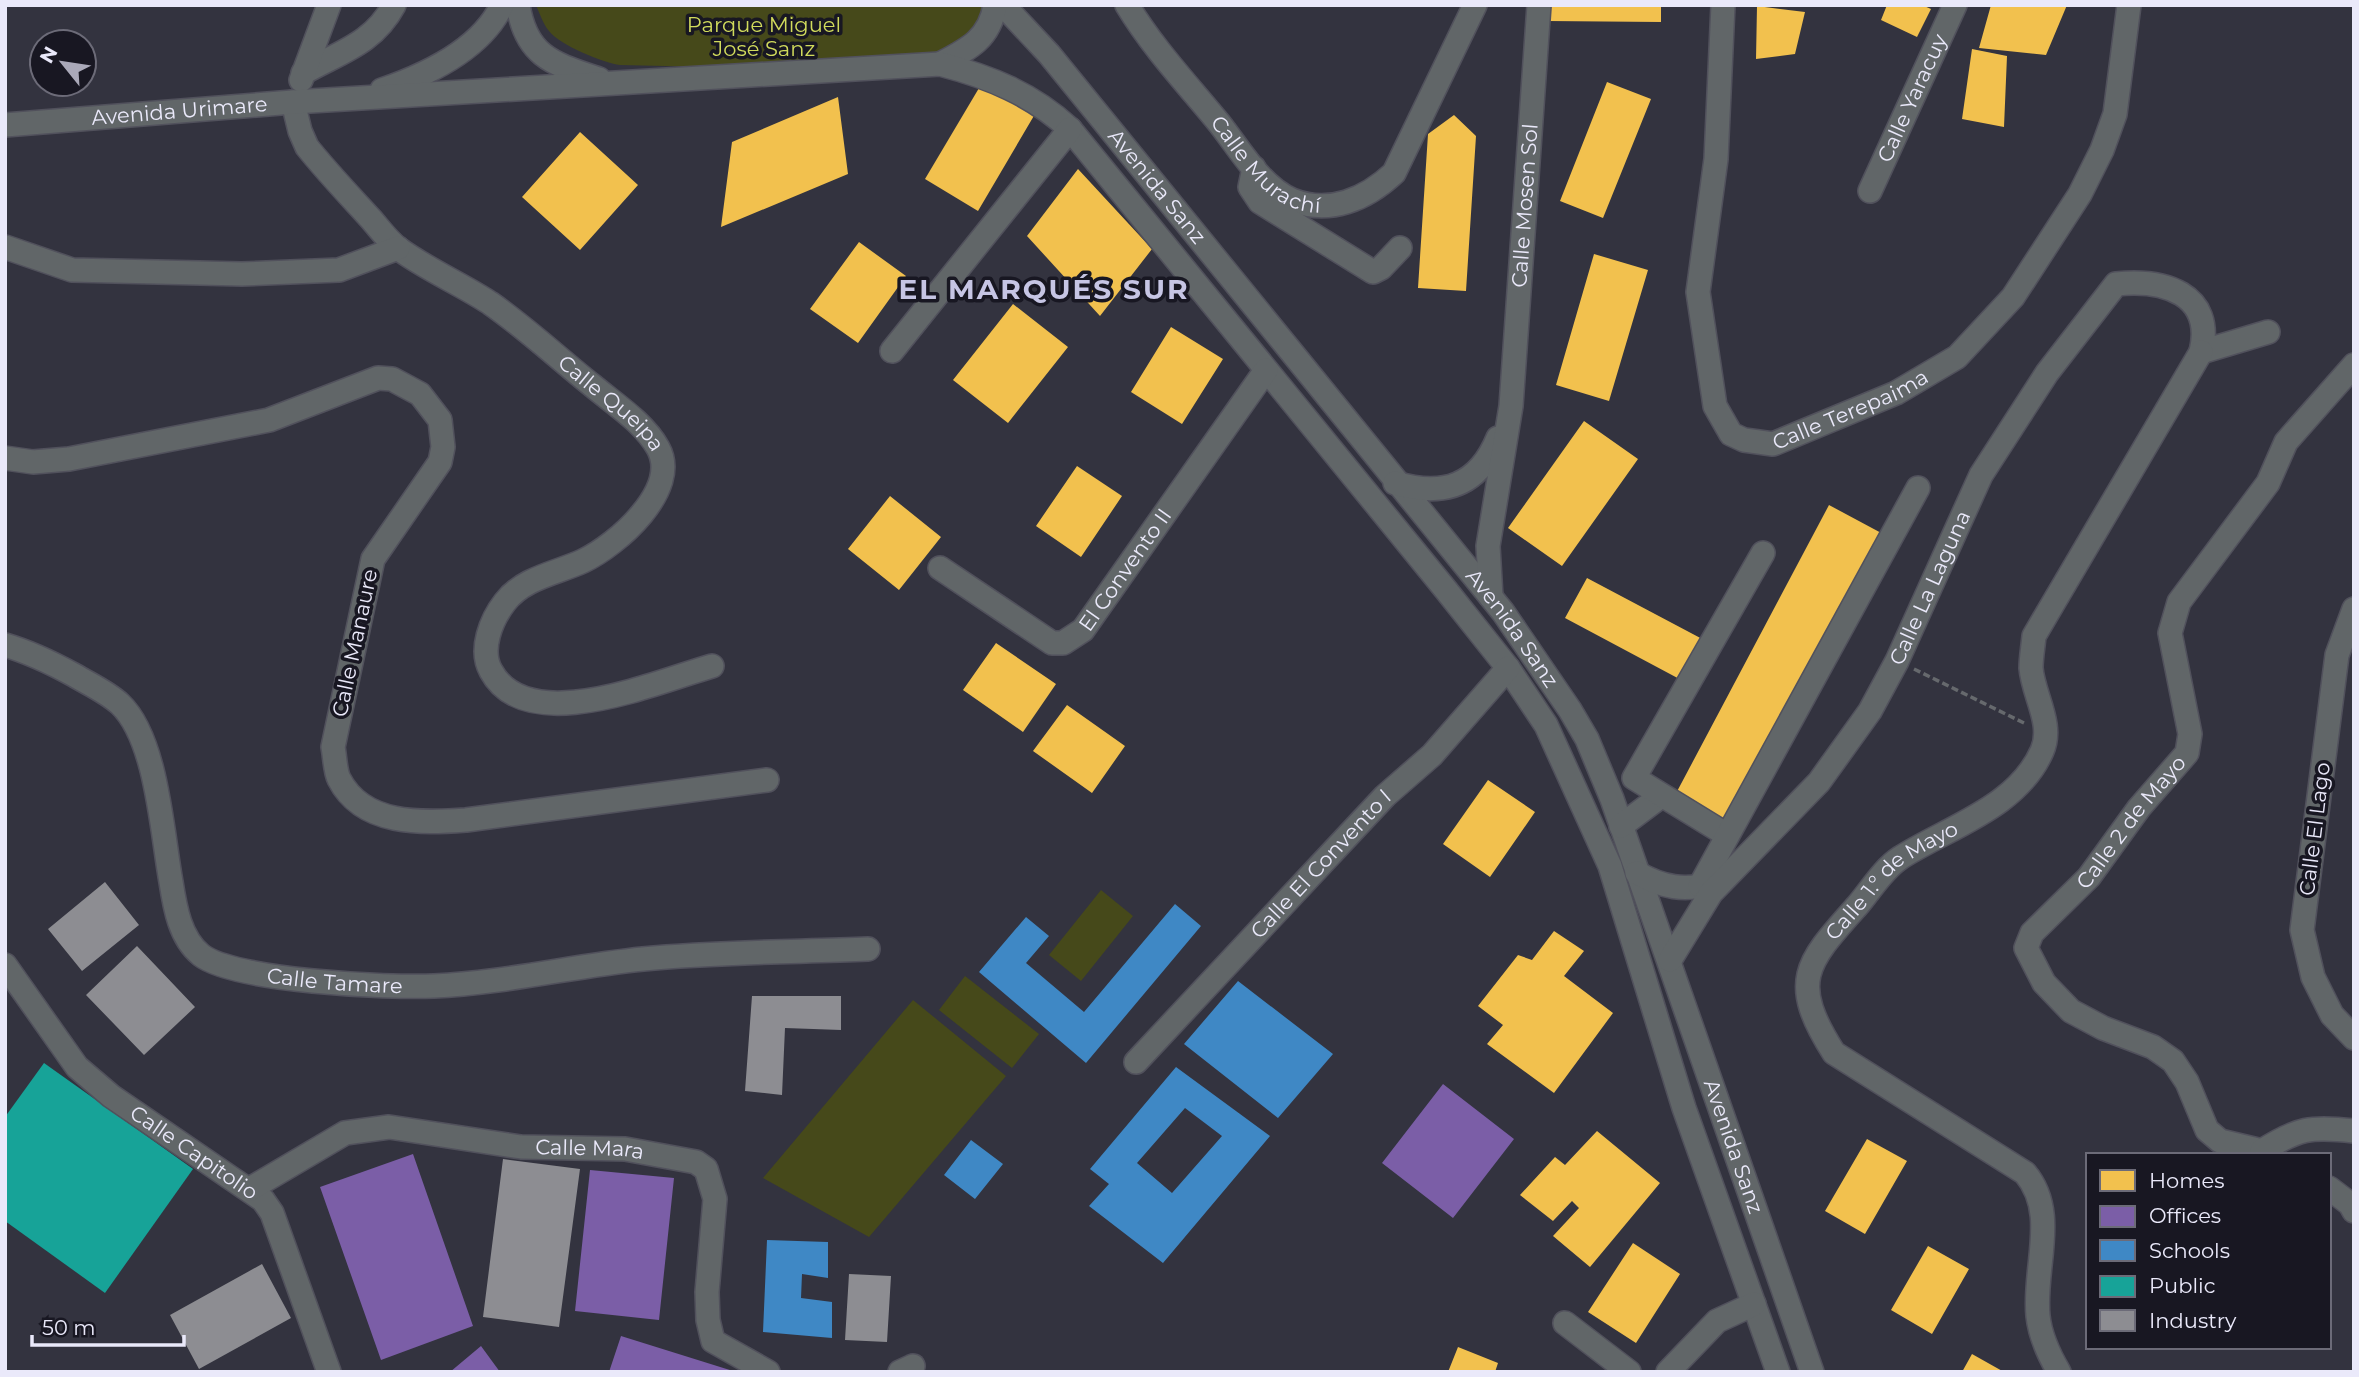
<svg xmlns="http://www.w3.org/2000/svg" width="2359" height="1377" viewBox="0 0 2359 1377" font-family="Montserrat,sans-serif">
<rect width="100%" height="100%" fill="#33333f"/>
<path fill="#46491a" d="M536,5H989L991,15L949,53L753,68L620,65C603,63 560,45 549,31C543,24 540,14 536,5Z
M1101,890L1133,916L1081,981L1049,955Z
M965,976L1039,1034L1012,1068L939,1010Z
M913,1000L1006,1076L869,1237L763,1178Z"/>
<path fill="#f2c14e" d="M1547,5H1661V22L1547,21Z
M1887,5H1922L1931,9L1917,37L1881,20Z
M1991,5H2067L2046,55L1979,48Z
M1757,6L1805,12L1795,54L1756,59Z
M1972,49L2007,56L2004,127L1962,119Z
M1607,82L1651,99L1603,218L1560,201Z
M982,83L1035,114L978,211L925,179Z
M838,97L848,174L721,227L732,142Z
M1454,115L1476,136L1466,291L1418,288L1428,134Z
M580,132L638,185L580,250L522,197Z
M1078,169L1152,249L1100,316L1027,236Z
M859,242L906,276L858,343L810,309Z
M1594,254L1648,270L1609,401L1556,385Z
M1013,304L1068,347L1008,423L953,380Z
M1171,327L1223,359L1182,424L1131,392Z
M1584,421L1638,459L1562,566L1508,528Z
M1077,466L1122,496L1081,557L1036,526Z
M890,496L941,537L899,590L848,549Z
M1829,505L1885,535L1728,829L1673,799Z
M1587,578L1706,641L1685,682L1565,618Z
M996,643L1056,684L1023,732L963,690Z
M1067,705L1125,746L1092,793L1033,751Z
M1488,780L1535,812L1490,877L1443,844Z
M1554,931L1584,951L1564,976L1613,1013L1554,1093L1487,1044L1503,1025L1478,1006L1518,955L1532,960Z
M1597,1131L1660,1183L1590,1267L1553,1236L1579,1208L1572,1201L1553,1221L1520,1195L1555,1157L1565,1165Z
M1867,1139L1907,1161L1865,1234L1825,1211Z
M1633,1243L1680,1274L1636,1343L1588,1312Z
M1928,1246L1969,1269L1932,1334L1891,1310Z
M1458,1347L1498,1363L1495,1372H1448Z
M1972,1354L2004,1372H1962Z"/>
<path fill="#7b5ea7" d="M1443,1084L1514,1139L1453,1218L1382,1163Z
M413,1154L473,1326L381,1360L320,1187Z
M590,1170L674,1178L659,1320L575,1311Z
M621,1336L733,1371V1372H609Z
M481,1346L500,1372H450Z"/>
<path fill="#3f88c5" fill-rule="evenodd" d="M1175,904L1201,926L1086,1063L979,972L1026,917L1049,936L1026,963L1084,1012Z
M1238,981L1333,1054L1278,1118L1184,1044Z
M1176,1067L1270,1136L1163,1263L1089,1206L1109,1184L1090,1169ZM1185,1108L1222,1136L1172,1193L1137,1163Z
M971,1140L1003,1164L975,1199L944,1175Z
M767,1240L828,1242V1278L802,1274L801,1298L832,1302V1338L763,1332Z"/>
<path fill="#17a398" d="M44,1063L193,1169L105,1293L5,1221V1117Z"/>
<path fill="#8d8d92" d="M105,882L139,925L82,971L48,929Z
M137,946L195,1007L144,1055L86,995Z
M752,996H841V1030L785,1028L782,1095L745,1091Z
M503,1159L580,1169L559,1327L483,1317Z
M262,1264L291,1318L199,1369L170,1315Z
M849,1274L891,1276L887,1342L845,1340Z"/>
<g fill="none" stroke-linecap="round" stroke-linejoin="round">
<defs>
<g id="minor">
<path d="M518,5C526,57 554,64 599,79"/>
<path id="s1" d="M1003,5L1049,54L1503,612L1570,710L1587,739L1612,799L1812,1372"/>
<path id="s2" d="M1127,5C1153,48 1187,84 1219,123C1239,148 1261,187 1292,200C1330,215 1366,199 1394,173L1475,5"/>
<path id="s3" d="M1723,5L1716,159L1698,292L1715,406L1731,434L1744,440L1773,444L1896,393L1957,357L2013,297L2080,194L2102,150L2115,114L2129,5"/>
<path d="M940,64C967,50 990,39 995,5"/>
<path d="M303,73C340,52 373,44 394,5"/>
<path d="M301,80L329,5"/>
<path d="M382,90C426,75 481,50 502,5"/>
<path id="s4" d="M293,102L300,131L307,147C327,172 349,195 370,218C379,228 388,241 399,249C428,270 461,284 490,303C526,328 559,359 593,386C616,405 644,423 658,448C681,489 617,545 583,561C557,573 523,578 505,602C491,620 479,650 491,671C527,738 656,682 712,666"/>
<path id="s5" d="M5,125L293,102L940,64C990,77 1032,94 1070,129L1446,590L1508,668L1546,725L1610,866L1684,1108L1778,1372"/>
<path d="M1254,168L1250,187L1260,202L1373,272L1381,268L1400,248"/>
<path id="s6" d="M1870,191L1955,5"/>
<path d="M5,247L72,270L242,274L339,270L398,248"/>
<path d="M892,351L1070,129"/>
<path d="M5,458L33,462L69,459L269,420L378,378L392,379L420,394L440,420L443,447L440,462L373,559L333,747C335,757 335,771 339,779C363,826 422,823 466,820L767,780"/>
<path d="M1395,483C1443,497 1478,487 1498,438"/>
<path id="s7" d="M940,568L1052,643H1063L1083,630L1266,370"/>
<path id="s8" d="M1491,597L1488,546L1511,406L1539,5"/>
<path d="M2354,609L2337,655L2302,930L2313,977L2332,1015L2354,1038"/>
<path id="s9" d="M5,645C29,652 52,663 74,675C89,684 107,692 120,704C157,739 162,833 171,882C175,908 180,938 201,955C234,981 389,988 434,986C504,983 573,966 643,959C717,952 793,952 868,949"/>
<path d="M1621,826L1661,796"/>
<path d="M1727,835L1634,778L1763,553"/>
<path d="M1637,873C1662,887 1685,892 1712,883"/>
<path d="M1700,886L1918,488"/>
<path id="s10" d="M1670,960L1711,893L1819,782L1870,711L1897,661L1981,475L2047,373L2116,284C2163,279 2215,293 2201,352L2268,332"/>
<path id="s11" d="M5,965L77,1067L111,1096L263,1200L272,1213L329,1372"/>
<path id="s12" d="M1136,1062L1385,796L1432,755L1508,668"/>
<path id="s13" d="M2262,1151L2220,1141L2207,1130L2187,1082L2173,1061L2153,1047L2103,1028L2071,1011L2044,983L2026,948L2032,933L2089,877L2139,808L2187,753L2190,734L2170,633L2179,602L2268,483L2286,442L2354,365"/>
<path d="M2269,1155L2262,1151C2298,1128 2311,1126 2354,1131"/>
<path d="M2329,1188L2350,1204L2354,1211"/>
<path id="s14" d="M250,1189L345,1133L389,1127L521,1147L625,1149L696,1162L706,1169L715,1199L707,1292L708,1320L713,1341L768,1372"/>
<path d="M1565,1323L1629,1372"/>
<path d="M900,1372L913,1366"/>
<path d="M1668,1372L1717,1321L1754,1304"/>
<path id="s15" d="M2059,1372C2049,1355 2040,1335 2038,1316C2033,1267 2059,1213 2025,1173L1834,1053C1788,981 1806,963 1857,906C1870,891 1883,869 1900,858C1948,827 2017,808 2042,751C2054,724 2033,695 2031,668C2031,658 2033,647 2034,636L2201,352"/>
</g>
</defs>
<use href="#minor" stroke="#51515c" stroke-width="26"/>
<path stroke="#66696d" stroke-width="3.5" stroke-dasharray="7 3.5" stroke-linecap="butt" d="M1914,669L2024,723"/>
<use href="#minor" stroke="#616668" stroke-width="23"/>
</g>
<g text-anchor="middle" stroke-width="7" stroke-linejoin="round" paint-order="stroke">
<g font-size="21" fill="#d1db5c" stroke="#181722">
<text x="764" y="32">Parque Miguel<tspan x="764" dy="24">José Sanz</tspan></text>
</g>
<g font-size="21" fill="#eae9fa" stroke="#181722">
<text dy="7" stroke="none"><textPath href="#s6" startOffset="102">Calle Yaracuy</textPath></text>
<text dy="7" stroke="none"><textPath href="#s5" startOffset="175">Avenida Urimare</textPath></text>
<text dy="7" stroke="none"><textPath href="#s2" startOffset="215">Calle Murachí</textPath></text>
<text dy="7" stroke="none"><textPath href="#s1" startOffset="238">Avenida Sanz</textPath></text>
<text dy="7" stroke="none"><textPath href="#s8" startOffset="394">Calle Mosen Sol</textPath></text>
<text dy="7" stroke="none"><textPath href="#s4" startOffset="448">Calle Queipa</textPath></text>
<text dy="7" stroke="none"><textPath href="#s3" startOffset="564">Calle Terepaima</textPath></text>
<text dy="7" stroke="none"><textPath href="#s7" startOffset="243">El Convento II</textPath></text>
<text dy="7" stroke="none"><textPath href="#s10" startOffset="458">Calle La Laguna</textPath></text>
<text dy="7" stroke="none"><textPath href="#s1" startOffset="805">Avenida Sanz</textPath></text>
<text transform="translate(355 643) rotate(-78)" y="7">Calle Manaure</text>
<text dy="7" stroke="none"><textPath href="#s13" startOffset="495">Calle 2 de Mayo</textPath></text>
<text transform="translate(2315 829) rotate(-83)" y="7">Calle El Lago</text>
<text dy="7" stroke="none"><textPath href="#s12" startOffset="271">Calle El Convento I</textPath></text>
<text dy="7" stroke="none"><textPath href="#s15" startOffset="646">Calle 1.° de Mayo</textPath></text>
<text dy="7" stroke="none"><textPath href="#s9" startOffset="536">Calle Tamare</textPath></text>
<text dy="7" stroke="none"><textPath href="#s1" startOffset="1372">Avenida Sanz</textPath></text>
<text dy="7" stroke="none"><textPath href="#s14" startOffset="357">Calle Mara</textPath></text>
<text dy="7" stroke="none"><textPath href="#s11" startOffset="270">Calle Capitolio</textPath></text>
</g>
<g font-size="28" font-weight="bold" letter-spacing="2" fill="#c6c5e4" stroke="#181722">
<text x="1044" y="299">EL MARQUÉS SUR</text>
</g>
</g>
<rect width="2359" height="1377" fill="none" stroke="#eae9fa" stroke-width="14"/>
<rect x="2086" y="1153" width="245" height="196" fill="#181722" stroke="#6c6b78" stroke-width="2"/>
<rect x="2100" y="1170" width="35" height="21" fill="#f2c14e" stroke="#6c6b78" stroke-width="2"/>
<text x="2149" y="1188" font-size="21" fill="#eae9fa">Homes</text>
<rect x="2100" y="1206" width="35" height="21" fill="#7b5ea7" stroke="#6c6b78" stroke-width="2"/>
<text x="2149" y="1223" font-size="21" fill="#eae9fa">Offices</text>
<rect x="2100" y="1240" width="35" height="21" fill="#3f88c5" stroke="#6c6b78" stroke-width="2"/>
<text x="2149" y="1258" font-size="21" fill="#eae9fa">Schools</text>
<rect x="2100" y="1276" width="35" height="21" fill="#17a398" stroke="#6c6b78" stroke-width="2"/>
<text x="2149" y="1293" font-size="21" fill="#eae9fa">Public</text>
<rect x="2100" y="1310" width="35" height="21" fill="#8d8d92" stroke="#6c6b78" stroke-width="2"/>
<text x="2149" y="1328" font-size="21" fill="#eae9fa">Industry</text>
<g transform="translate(63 63) rotate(300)"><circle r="33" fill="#181722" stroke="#6c6b78" stroke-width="2"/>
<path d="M0-5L12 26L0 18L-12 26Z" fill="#aaa9b9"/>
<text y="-10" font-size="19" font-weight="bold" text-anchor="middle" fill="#eae9fa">N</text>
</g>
<path d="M32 1335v10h152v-10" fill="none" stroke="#eae9fa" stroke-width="3.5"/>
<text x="42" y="1335" font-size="21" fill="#eae9fa" stroke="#181722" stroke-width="5" paint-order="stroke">50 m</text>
</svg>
